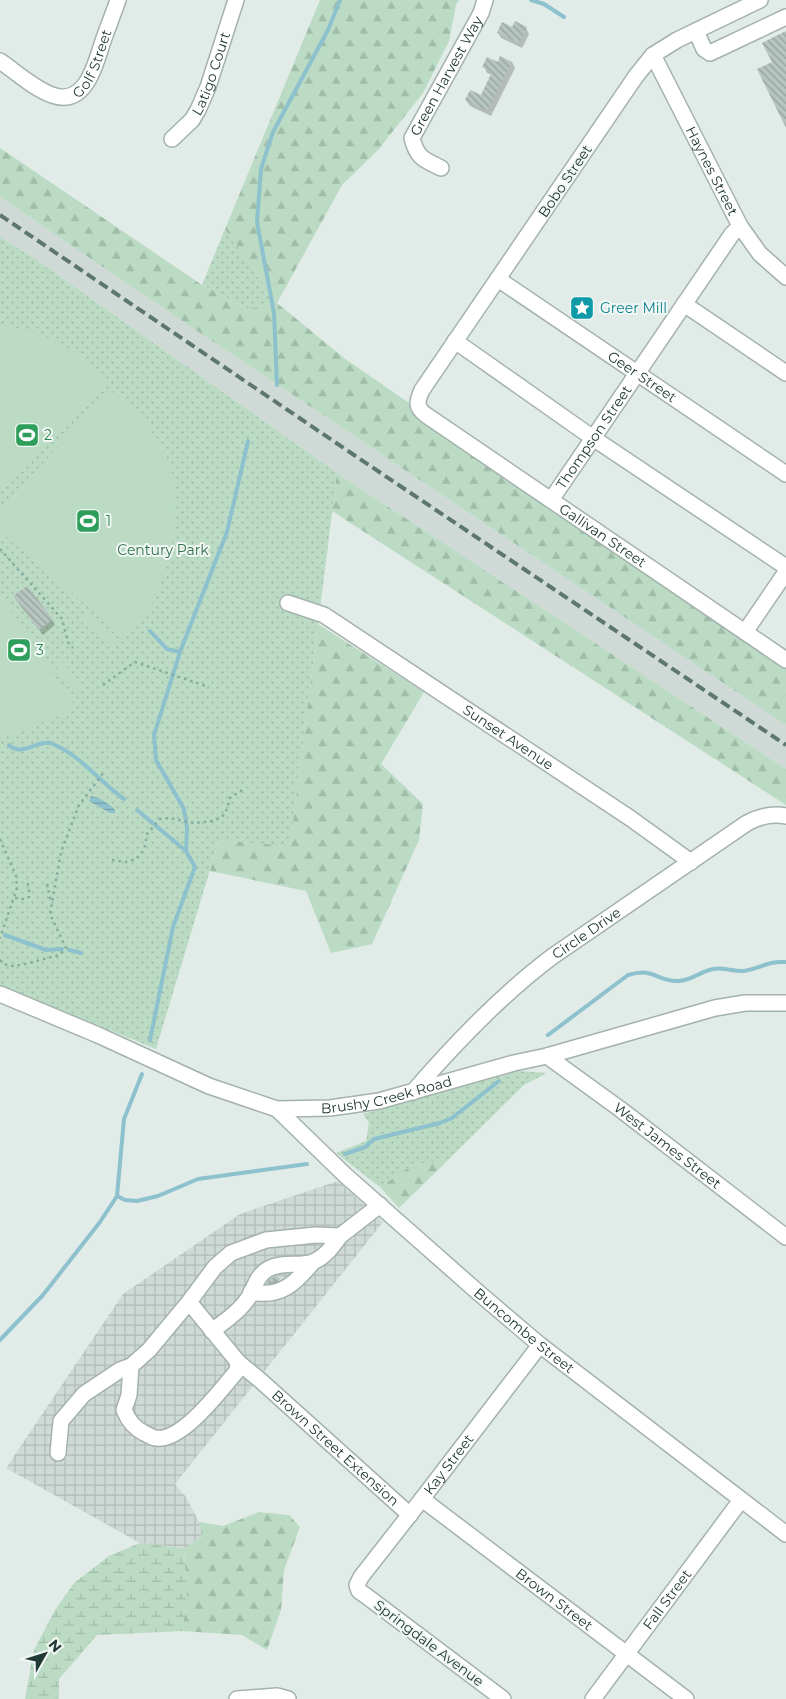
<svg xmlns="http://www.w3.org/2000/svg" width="786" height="1699" viewBox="0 0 786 1699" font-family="Montserrat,sans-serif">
<defs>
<pattern id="industrial-grid" width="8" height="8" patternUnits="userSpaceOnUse" patternTransform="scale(1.25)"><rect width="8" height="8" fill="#cfdad6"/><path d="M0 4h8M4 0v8" fill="none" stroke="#b1bcb8"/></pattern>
<pattern id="grass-dots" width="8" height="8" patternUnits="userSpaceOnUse" patternTransform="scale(1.25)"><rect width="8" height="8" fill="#bbdbc4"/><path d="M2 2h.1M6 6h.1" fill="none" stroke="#a0bda9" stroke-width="1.8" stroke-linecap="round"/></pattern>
<pattern id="forest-firs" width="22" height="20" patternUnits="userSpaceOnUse" patternTransform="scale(1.25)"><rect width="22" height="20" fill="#bbdbc4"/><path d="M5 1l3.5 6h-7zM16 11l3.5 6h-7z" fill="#a0bda9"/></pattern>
<pattern id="wetland-marsh" width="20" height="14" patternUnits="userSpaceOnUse" patternTransform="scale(1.25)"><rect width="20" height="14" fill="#bbdbc4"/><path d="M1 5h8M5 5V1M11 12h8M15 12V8" fill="none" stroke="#a0bda9"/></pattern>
<pattern id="water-rules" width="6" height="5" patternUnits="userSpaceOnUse" patternTransform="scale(1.25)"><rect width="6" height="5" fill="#8cc1cd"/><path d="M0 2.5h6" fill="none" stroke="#729ea7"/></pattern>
<pattern id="building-back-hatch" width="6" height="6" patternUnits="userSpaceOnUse" patternTransform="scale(1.25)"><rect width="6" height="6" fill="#b6c5c0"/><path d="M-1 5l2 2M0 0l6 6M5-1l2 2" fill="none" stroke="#94a19d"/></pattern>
</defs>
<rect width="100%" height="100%" fill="#e1ebe7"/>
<path fill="#cfdad6" d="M0,197L206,337L786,725V769L337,473L34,258L0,237Z"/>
<path fill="url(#industrial-grid)" d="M338,1181L383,1222L175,1484L186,1497L199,1522L202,1537L184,1548L140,1543L6,1468L123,1294L240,1214Z"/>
<path fill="url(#grass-dots)" d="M225,229L277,303L248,309L202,285Z
M0,237L34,258L337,473L290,847L219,840L156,1049L0,985Z
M519,1071L547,1073L524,1085L446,1162L426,1163L411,1166L380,1187L336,1153L366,1141L369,1123L363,1114Z"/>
<path fill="url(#forest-firs)" d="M320,0H459L456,5L449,41L423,93L378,150L342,185L277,303L344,358L786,664V725L206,337L0,197V148L202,285L248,309L277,303L225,229Z
M337,473L786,769V805L332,511Z
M318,624L424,692L381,764L423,804L419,840L372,944L331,953L306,891L210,871L219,840L290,846Z
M446,1162L399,1208L380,1187L411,1166L426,1163Z
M259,1512L289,1515L300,1527L284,1570L281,1610L267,1650L242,1635L182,1631L187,1601L184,1548L202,1537L199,1522L223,1526Z"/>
<path fill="url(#wetland-marsh)" d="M140,1543L184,1548L187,1601L182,1631L97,1635L59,1679V1699H25L34,1650L55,1610L74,1583L109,1556Z"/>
<path fill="#bbdbc4" d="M0,325L37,333L71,350L107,383L0,488Z
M108,390C119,395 126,403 135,412C182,458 185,523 161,582C157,591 154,605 147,613C140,622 130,629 122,636L0,531V512Z
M0,593L76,708L17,733L0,738Z
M87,615L117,641L112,648L81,621Z
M60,657L83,690L76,695L54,662Z"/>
<path fill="url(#water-rules)" d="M91,796C99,797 110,804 115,810V813H110L89,801Z"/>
<path fill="#0003" d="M526,28L529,34L522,48L501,38L498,32L513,29Z
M512,62L515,68L491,116L470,106L466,100L481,96L492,75L487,73L484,67L498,63Z
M18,602L52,620L55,625L43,635Z
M276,1277L280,1283L269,1286L268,1284L271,1280Z"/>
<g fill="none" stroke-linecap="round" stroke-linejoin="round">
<path stroke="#8cc1cd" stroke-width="4" d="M531,0L544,4L564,17
M277,385L274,313L257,222L261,169L273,132L328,30L340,0
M150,631L167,649L180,652
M9,745C23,758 38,738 53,744C81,756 100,782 124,799
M137,810L186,851
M5,935L46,950L62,949
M69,950L81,953
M548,1035L628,975C655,967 655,981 677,981C689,982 701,971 713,969C723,967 734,972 744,971C762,968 766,961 786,962
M150,1040L173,927L195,867L186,851L187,828L184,809L156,760L154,735L180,652L227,532L248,441
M345,1154L365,1147L374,1139L440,1123L452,1118L499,1081
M117,1196L125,1200L137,1201L158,1196L198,1179L307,1164
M0,1340L43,1295L100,1222L117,1196L124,1119L142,1074"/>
</g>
<path fill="url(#building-back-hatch)" d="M515,21L527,27L519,43L497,33L502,22L512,27Z
M786,31V128L757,69L772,62L762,43Z
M500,56L512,62L487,111L465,100L470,90L481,95L492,72L482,67L487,57L498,62Z
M27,586L53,619L39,630L13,596Z
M277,1276L280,1280L266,1284L270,1279Z"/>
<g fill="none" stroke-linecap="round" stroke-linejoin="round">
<defs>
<g id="minor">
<path id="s1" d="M760,0L677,40L653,55L636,76L422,390C417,401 415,407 426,415L786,660"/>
<path d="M696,31L704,49L710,53L786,17"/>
<path id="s2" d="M653,55L740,226L760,254L786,277"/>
<path id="s3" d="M0,61C16,72 33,88 52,95C85,107 95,66 102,44C107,29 113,15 118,0"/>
<path id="s4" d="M172,139L192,120L198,110L208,87L236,0"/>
<path id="s5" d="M441,168C423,159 417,158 412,138L481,13L485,0"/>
<path id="s6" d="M498,279L786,474"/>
<path d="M684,304L786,373"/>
<path d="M455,341L593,438L786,567"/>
<path id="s7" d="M551,500L732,234L740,226"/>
<path id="s8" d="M288,603L324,615L630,818L691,862"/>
<path d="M745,632L786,572"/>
<path id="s9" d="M0,994L98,1035L209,1086L277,1109L330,1108L379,1101L514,1063L547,1056L715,1008L745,1003H786"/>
<path id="s10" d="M547,1056L620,1109L786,1237"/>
<path id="s11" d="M413,1092C456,1042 501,995 553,956L747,823C760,816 772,813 786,816"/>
<path id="s12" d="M277,1109L345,1175L480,1294L540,1345L786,1534"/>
<path d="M251,1292C280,1298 295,1284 313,1262"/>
<path d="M212,1331C225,1321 240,1311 249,1297C255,1287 257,1275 268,1269C283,1261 300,1267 313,1262C325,1257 333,1246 340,1236"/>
<path id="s13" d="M238,1362L261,1381L410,1515"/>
<path d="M131,1366L129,1395L124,1410C128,1420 134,1428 144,1433C147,1434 151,1437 155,1438C182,1443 221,1389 237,1371L238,1362L189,1302"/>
<path d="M58,1453L61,1421L84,1394L120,1370L131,1366L149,1350L189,1302L215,1267L231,1253L266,1240L316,1235L340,1236L380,1205"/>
<path id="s14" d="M422,1499L686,1699"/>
<path d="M237,1699L277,1696L288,1699"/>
<path id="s15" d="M503,1699L365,1595L359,1591L357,1585L361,1577L422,1499L540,1345"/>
<path id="s16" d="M593,1699L741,1500"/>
</g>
</defs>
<use href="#minor" stroke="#a4b2ae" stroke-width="18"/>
<path stroke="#83ada1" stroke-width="2.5" stroke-dasharray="2.5 4" stroke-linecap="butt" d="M0,549L62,619L68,642L73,648
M103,685L135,662L209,687
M0,839L16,876L17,888L0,938
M112,860L126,862L136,859L141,854L145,846L147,834L160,819L170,818L194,823L213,821L222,817L227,809L230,798L245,788
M47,884L51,903
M15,898L23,899L29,897V888L26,879
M0,960L4,964L12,966L21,965L59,955L66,948L50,914L61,852L79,805L104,772"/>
<use href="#minor" stroke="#fff" stroke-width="15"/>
<path stroke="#5d7670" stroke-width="4" stroke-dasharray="10 5" stroke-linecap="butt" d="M0,215L354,455L786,745"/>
</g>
<defs>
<symbol id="sight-square" viewBox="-11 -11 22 22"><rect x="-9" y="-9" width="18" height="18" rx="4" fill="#0f9aa8" stroke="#f1f7f4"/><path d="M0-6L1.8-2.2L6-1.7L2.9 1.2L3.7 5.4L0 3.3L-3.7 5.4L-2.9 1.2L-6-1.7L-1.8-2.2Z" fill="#fff"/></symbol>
<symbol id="stadium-square" viewBox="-11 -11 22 22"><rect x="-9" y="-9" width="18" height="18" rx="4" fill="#2e9e5b" stroke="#f1f7f4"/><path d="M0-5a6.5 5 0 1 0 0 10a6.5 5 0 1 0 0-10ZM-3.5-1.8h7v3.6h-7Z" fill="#fff"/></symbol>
</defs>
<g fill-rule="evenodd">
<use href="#sight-square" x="568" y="294" width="28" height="28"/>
<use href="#stadium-square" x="13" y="421" width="28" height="28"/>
<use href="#stadium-square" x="74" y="507" width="28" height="28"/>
<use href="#stadium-square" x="5" y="636" width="28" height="28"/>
</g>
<g text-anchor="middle" stroke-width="4" stroke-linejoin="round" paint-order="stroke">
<g font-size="14" fill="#223a35" stroke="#f1f7f4">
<text dy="5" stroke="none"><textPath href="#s3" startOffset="122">Golf Street</textPath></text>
<text dy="5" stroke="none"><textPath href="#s4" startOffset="78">Latigo Court</textPath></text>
<text dy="5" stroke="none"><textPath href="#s5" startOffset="115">Green Harvest Way</textPath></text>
<text dy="5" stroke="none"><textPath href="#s2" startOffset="130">Haynes Street</textPath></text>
<text transform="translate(565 181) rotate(-56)" y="5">Bobo Street</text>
<text dy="5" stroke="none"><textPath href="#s6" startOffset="174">Geer Street</textPath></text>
<text dy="5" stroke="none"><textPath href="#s7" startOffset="76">Thompson Street</textPath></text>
<text dy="5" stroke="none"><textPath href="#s1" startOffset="770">Gallivan Street</textPath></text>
<text dy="5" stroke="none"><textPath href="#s8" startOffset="259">Sunset Avenue</textPath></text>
<text dy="5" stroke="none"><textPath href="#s11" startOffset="236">Circle Drive</textPath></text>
<text dy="5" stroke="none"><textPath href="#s9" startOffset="411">Brushy Creek Road</textPath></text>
<text dy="5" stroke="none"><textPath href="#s10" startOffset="150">West James Street</textPath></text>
<text dy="5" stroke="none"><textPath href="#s12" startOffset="332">Buncombe Street</textPath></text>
<text dy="5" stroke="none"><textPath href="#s13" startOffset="130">Brown Street Extension</textPath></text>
<text dy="5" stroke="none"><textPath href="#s15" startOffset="338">Kay Street</textPath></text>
<text dy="5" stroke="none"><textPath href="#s14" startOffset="166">Brown Street</textPath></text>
<text dy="5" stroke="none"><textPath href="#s16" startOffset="124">Fall Street</textPath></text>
<text transform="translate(429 1643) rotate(37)" y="5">Springdale Avenue</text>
</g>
<g font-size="14" fill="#0d838f" stroke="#f1f7f4" text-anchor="start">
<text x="600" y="313">Greer Mill</text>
</g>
<g font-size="14" fill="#27864d" stroke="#f1f7f4" text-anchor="start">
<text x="44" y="440">2</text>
<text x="106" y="526">1</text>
<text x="36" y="655">3</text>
</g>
<g font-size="14" fill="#2f6f49" stroke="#f1f7f4">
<text x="163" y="555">Century Park</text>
</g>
</g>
<g transform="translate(45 1654) rotate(51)" stroke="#f1f7f4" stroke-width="4" paint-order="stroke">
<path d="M0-4L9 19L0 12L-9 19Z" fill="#223a35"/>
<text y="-8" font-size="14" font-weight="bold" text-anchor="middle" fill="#223a35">N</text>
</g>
</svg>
